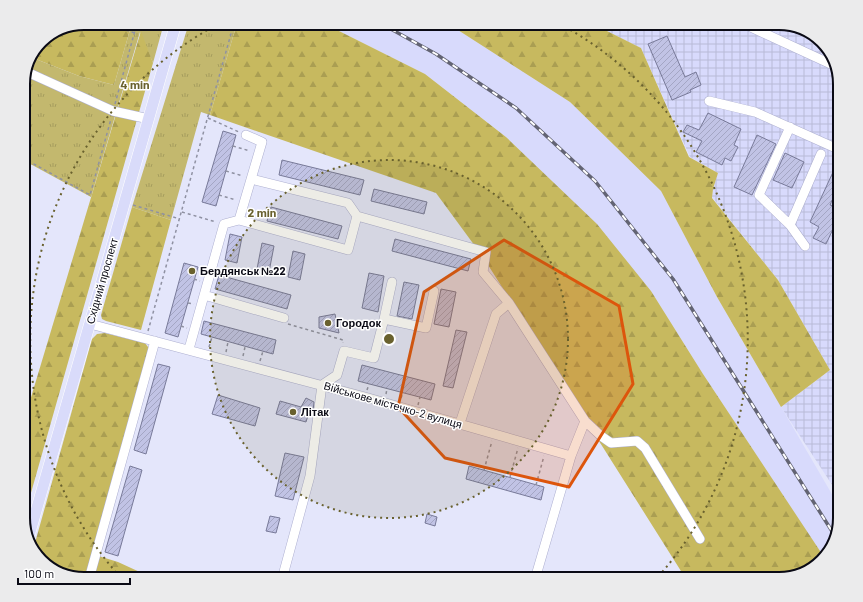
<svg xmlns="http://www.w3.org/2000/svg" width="863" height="602" viewBox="0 0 863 602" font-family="Barlow,sans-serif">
<defs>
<pattern id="industrial-grid" width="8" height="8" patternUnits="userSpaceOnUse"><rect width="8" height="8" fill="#d8dafc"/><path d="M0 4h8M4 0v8" fill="none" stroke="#b8bad7"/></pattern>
<pattern id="grass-tufts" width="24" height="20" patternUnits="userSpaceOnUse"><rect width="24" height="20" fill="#c3b86e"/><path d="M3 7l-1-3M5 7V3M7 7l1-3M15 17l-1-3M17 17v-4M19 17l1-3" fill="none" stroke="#a69d5e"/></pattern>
<pattern id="forest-firs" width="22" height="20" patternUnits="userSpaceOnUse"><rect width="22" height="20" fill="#c7b95f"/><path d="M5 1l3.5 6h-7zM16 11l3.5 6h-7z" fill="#aa9e52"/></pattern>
<pattern id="building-hatch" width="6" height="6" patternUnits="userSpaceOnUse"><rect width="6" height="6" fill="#c1c3e5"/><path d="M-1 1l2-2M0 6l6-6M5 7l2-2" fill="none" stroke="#a4a6c4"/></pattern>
</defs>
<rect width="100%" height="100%" fill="#e4e6fb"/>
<path fill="#d8dafc" d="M317,23H447L570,102L661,191L717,297L840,508V518L830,552L824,557L809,535L703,374L651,291L506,137L425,74L333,28Z"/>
<path fill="url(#industrial-grid)" d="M591,23H779L813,33L832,54L840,84V497L781,407L830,370L778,280L712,197L713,189L718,173L690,157L641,48Z"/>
<path fill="url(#grass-tufts)" d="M132,23H164L153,63L140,32L91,197L23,160V80L33,58L79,76L114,85Z
M189,23H237L210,115L201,112L171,220L132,207Z"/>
<path fill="url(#forest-firs)" d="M84,23H132L114,85L79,76L33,58L41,41Z
M237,23H317L333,28L425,74L506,137L597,224L651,291L703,374L824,557L809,571L779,579H686L483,257L436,193L210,115Z
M447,23H591L641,48L689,157L718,173L713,189L712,198L778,280L830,370L781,407L717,297L661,191L570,102Z
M141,31L153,63L23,521V424Z
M132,207L171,220L141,330L106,321L102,319L101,315Z
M105,333L145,343L148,347V354L92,554L118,562L155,579H84L50,569L33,550L92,339L97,334Z"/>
<path fill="url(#building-hatch)" stroke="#787a99" d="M667,36L685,77L696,72L701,85L690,90L691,92L672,100L648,44Z
M708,113L741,129L734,145L738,147L731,161L725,158L722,165L696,152L702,141L683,132L687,125L699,130Z
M223,131L236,135L216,206L202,202Z
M757,135L776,144L752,195L734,187Z
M785,153L804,162L792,188L773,180Z
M282,160L364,180L360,195L279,175Z
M833,172L840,175V183L830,205L840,209V214L826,244L813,238L819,227L810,222Z
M374,189L427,202L424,214L371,201Z
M271,207L342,226L338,239L267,221Z
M230,234L242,237L237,263L225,260Z
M395,239L471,259L468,271L392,251Z
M262,243L274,246L269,272L257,269Z
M293,251L305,254L300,280L288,277Z
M184,263L198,267L178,337L165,333Z
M369,273L384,276L378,312L362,308Z
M219,275L291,295L287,309L215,289Z
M404,282L419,285L412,319L397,316Z
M441,289L456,292L449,327L434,324Z
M335,314L339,333L319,328V317Z
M204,321L276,340L273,354L201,334Z
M456,330L467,332L453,388L443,386Z
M158,364L170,367L146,454L134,450Z
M362,365L435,384L431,400L358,381Z
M218,395L260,408L255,426L212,414Z
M306,398L314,402L313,411L310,409L306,422L276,414L280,401L301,407Z
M285,453L304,457L293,500L275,496Z
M130,466L142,470L118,556L105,552Z
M469,466L544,487L541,500L466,479Z
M427,514L437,517L435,526L425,523Z
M270,516L280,518L276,533L266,531Z"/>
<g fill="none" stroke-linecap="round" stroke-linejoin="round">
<defs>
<path id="minor" d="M695,23L697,24L700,23
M742,23L835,66
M27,72L113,111L149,119
M709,101L755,112L840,150
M790,127L759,195L790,225L805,246
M251,179L348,203L357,216
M239,220L262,142L246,135
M790,225L821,154
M204,295L284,318
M384,319L392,282
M90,324L365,397L571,456L535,579
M189,349L224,224L239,220L348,250L357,216L486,252L483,272L509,303
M322,385L337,375L344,351L374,358L384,319L426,328L434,291
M585,421L601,436L611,443L637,441L645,448L700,539
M460,423L496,314L509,303L585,421L571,456
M89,579L155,341
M282,579L310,476L322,385"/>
<path id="major" d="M28,539L176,23"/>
</defs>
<use href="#minor" stroke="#adafd0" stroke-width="10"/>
<use href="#major" stroke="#fff" stroke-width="12"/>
<path stroke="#8f91a2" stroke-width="1.5" stroke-dasharray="3 3" stroke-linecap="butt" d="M103,23L135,33
M115,104L137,23
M208,118L239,132
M233,146L250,151
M23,158L90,195L111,119
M226,171L243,176
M219,195L236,200
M133,205L180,219
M182,212L216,222
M194,279L200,281
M188,303L194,304
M288,324L343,340V343
M181,326L187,328
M148,331L234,23
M209,347L212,337
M226,352L228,342
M243,356L245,347
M260,361L263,351
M367,390L369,384
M386,394L387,389
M401,398L403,393
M418,405L420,397
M484,470L492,441
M510,477L518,448
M536,485L544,456"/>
<use href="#minor" stroke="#fff" stroke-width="9"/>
<use href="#major" stroke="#d9dbfa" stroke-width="11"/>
<defs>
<path id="rail" d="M380,23L436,54L516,108L595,181L673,279L835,536"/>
</defs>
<use href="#rail" stroke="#636473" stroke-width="3.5"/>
<use href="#rail" stroke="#fff" stroke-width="2" stroke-dasharray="6" stroke-linecap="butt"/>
</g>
<path fill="#dd550c" fill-opacity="0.2" stroke="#dd550c" stroke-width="3" stroke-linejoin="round" d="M504,240L619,306L633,384L569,487L445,458L398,407L424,292Z"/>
<circle cx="389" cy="339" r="179" fill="#69612e" fill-opacity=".12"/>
<g fill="none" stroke="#69612e" stroke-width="2" stroke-dasharray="2 4">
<circle cx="389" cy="339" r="179"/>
<path d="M120 577A359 359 0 0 1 218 24M560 24A359 359 0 0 1 658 577"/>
</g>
<g fill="#69612e" stroke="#fff" stroke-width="1.5">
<circle cx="192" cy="271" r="4"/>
<circle cx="328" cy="323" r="4"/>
<circle cx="293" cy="412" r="4"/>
</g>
<g text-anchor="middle" stroke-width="3" stroke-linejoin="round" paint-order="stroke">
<g font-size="11" font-weight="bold" fill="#0a0a15" stroke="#fff" text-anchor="start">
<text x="200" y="275">Бердянськ №22</text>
<text x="336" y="327">Городок</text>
<text x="301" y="416">Літак</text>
</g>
<g font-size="11" fill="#0a0a15" stroke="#fff">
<text transform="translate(102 281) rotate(-74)" y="4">Східний проспект</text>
<text transform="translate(393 405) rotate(16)" y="4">Військове містечко-2 вулиця</text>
</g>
</g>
<path d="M0 0H863V602H0ZM84 30H779A54 54 0 0 1 833 84V518A54 54 0 0 1 779 572H84A54 54 0 0 1 30 518V84A54 54 0 0 1 84 30Z" fill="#ebebec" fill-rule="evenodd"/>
<path fill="none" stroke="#0a0a15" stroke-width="2" d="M84 30H779A54 54 0 0 1 833 84V518A54 54 0 0 1 779 572H84A54 54 0 0 1 30 518V84A54 54 0 0 1 84 30Z"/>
<circle cx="389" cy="339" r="6" fill="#69612e" stroke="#fff" stroke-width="2"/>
<g font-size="12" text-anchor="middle" font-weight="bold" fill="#69612e" stroke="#fff" stroke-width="3" stroke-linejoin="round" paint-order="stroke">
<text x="135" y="89">4 min</text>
<text x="262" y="217">2 min</text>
</g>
<path d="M18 578v6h112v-6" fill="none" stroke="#0a0a15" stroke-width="2"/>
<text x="24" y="578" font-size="12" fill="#0a0a15" stroke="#ffffff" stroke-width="3" paint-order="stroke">100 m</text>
</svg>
